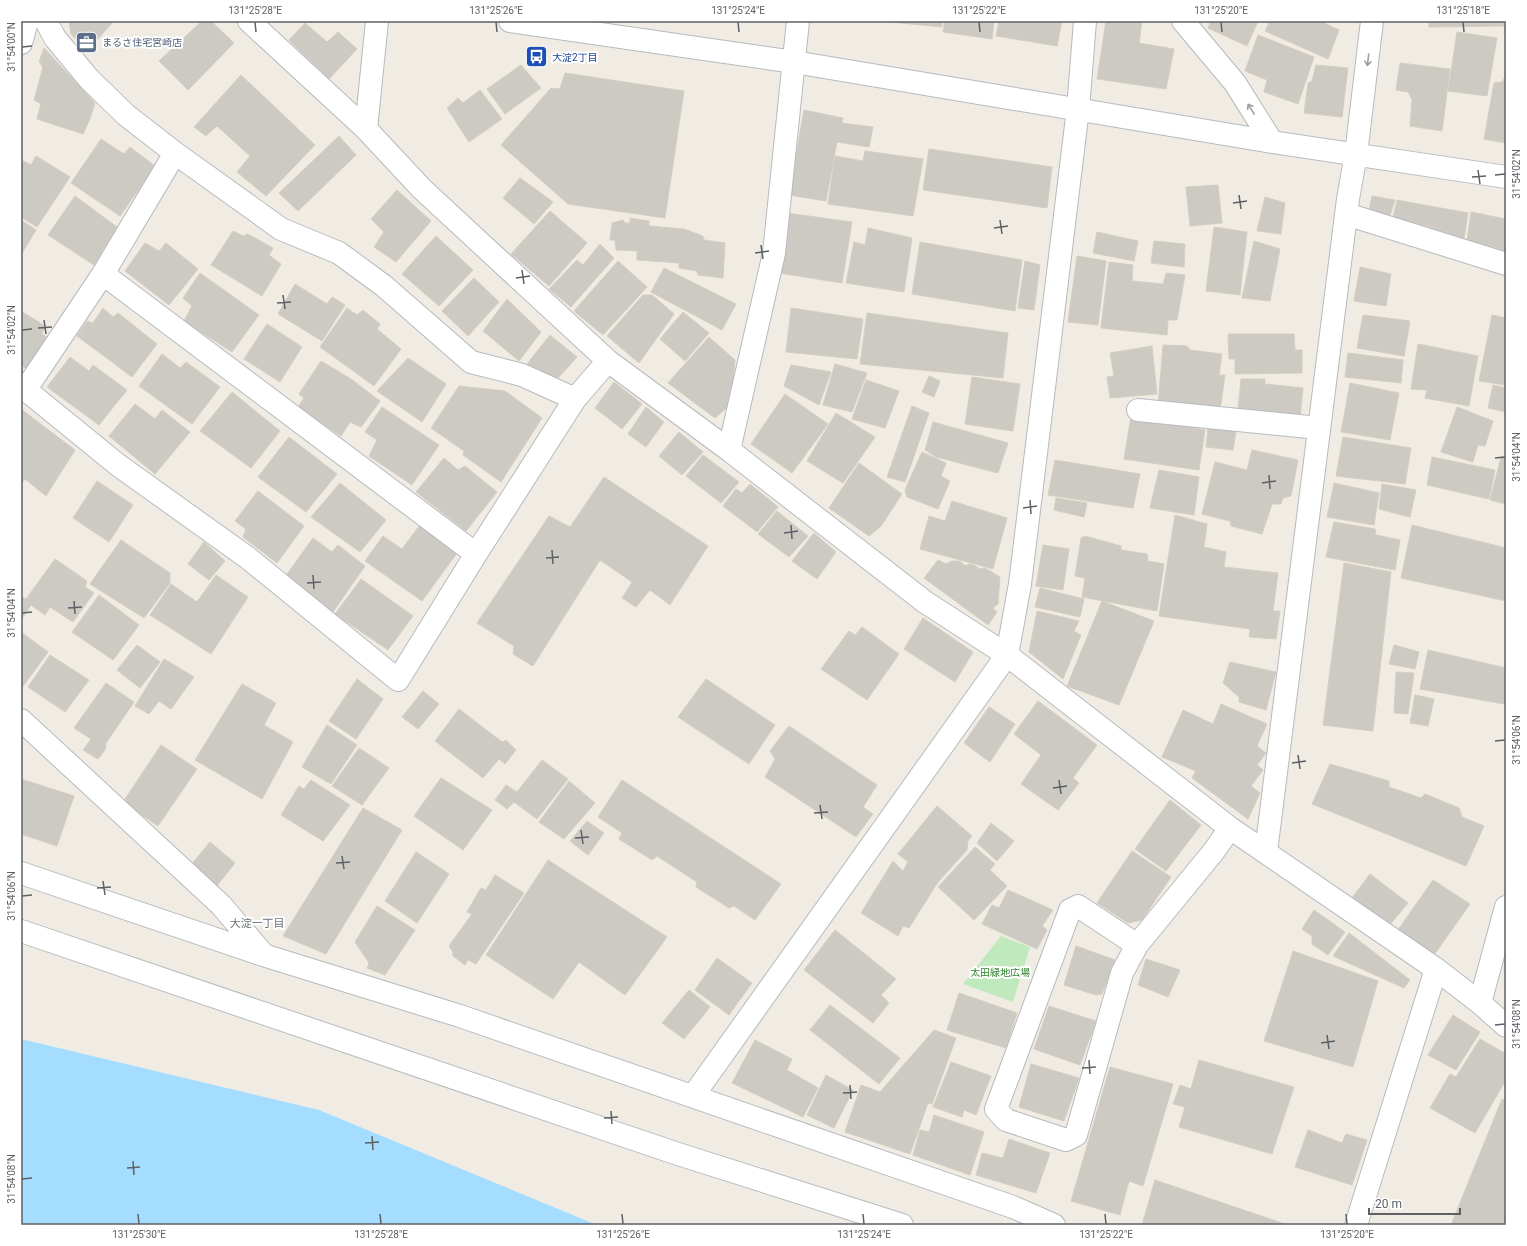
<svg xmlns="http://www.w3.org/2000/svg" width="1527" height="1246" viewBox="0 0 1527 1246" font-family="Roboto,'Noto Sans JP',sans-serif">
<rect width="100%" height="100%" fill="#f0ece4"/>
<path fill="#c1e9be" d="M1001,936L1030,947L1013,1002L963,984Z"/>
<path fill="#a4ddff" d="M21,1039L319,1110L597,1225H21Z"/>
<path fill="#cdc9c3" stroke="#d5cec1" d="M69,21H114L87,51L71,34Z
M202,21H211L234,43L188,90L159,61Z
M890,21H942V27L890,22Z
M945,21H994L992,39L943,32Z
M999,21H1062L1057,46L996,36Z
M1106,21H1142L1139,43L1174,49L1166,89L1097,79Z
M1211,21H1258L1247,46L1208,28Z
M1270,21H1320L1339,30L1328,59L1265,31Z
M1429,21H1506V26L1429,27Z
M305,23L327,42L338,32L357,49L329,79L289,40Z
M1457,32L1497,38L1487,96L1448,91Z
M1258,35L1314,57L1298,104L1264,92L1267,80L1245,71Z
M44,48L95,103L90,119L83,134L37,119L41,104L34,100L43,67L39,62Z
M1400,63L1450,69L1442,131L1410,126L1412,99L1408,92L1396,90Z
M521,65L541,88L505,114L487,89Z
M1316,65L1348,68L1342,117L1304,113L1308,83L1312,81Z
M565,73L684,91L665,218L568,204L501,145L551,88L560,89Z
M241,75L315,145L266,196L237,172L250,156L217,126L206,136L194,127Z
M1505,77H1506V143L1484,139L1494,83L1502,82Z
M480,90L502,119L469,142L447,108L458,98L463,103Z
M804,110L843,118L842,123L873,127L869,147L837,142L826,201L789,195Z
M339,136L356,155L298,211L279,193Z
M101,139L124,154L130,147L155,166L120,216L71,183Z
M929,149L1052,167L1047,208L923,190Z
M865,151L923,159L913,216L828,204L835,156L863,161Z
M36,156L70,177L37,227L21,217V160L31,165Z
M520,178L553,202L534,224L503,198Z
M1218,185L1222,223L1190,226L1186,187Z
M397,190L431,221L396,262L374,247L384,232L371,219Z
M75,196L117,227L94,265L48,235Z
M1372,196L1395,200L1390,215L1369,211Z
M1265,197L1285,203L1281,234L1257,231Z
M1397,200L1468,213L1464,239L1427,226L1393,218Z
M550,211L587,243L549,286L511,254Z
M1471,212L1506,219V251L1467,240Z
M787,213L852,222L842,283L779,273Z
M630,218L649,221V226L684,229L703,236L704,240L725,243L723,278L698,275L697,271L679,268V263L637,260V251L616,250L615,240H610L612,223L623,220L625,223H630Z
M21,220L36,230L21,255Z
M1214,227L1247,232L1240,295L1206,291Z
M868,228L912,238L904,292L846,283L854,242L865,245Z
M233,231L243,236L248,234L273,248L269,255L281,264L262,296L211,265Z
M1097,232L1138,241L1134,261L1093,253Z
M436,236L473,270L439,306L402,274Z
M1154,241L1185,244L1184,267L1151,263Z
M1254,241L1280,249L1270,301L1242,298Z
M920,242L1022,260L1015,311L912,294Z
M145,243L159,251L166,243L198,269L169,305L125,271Z
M600,244L614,258L571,307L549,289L577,260L583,265Z
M1077,256L1106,261L1098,325L1068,322Z
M618,261L647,287L603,335L574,311Z
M1025,261L1040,265L1034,310L1018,308Z
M1109,262L1133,265L1132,281L1163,284L1166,273L1185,275L1177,320H1168L1167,335L1101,328Z
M1360,267L1391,274L1386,306L1354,301Z
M664,268L736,304L722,330L651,292Z
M200,273L259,315L232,352L184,321L192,306L183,298Z
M474,278L499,302L468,336L442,311Z
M295,284L327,304L332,297L345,305L322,341L278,314Z
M643,295H652L674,314L639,363L607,336Z
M507,299L541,332L519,361L483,331Z
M103,308L113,317L118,313L157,344L132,377L77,336L87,321L93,323Z
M347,308L357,315L363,310L380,324L377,329L401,349L374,386L320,347Z
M791,308L863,319L857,359L786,352Z
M21,311L45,326L42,334L49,338L28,370L21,365Z
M683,312L709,333L685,361L660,339Z
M867,313L1008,333L1003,378L860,364Z
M1363,315L1410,321L1404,356L1357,348Z
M1492,315L1506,318V385L1479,381Z
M267,324L302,347L280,382L244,359Z
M1228,334H1294L1295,350H1302V373L1235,374V359H1229Z
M550,335L577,357L558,378L527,364Z
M709,337L735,360L731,404L715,418L668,383Z
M1418,344L1478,356L1469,406L1425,398L1427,390L1411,389Z
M1163,345L1187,346L1190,350L1222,354L1219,375H1225L1221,404L1218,412L1158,406Z
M1152,346L1157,394L1110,398L1107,377L1114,376L1110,353Z
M1348,353L1403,360L1401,383L1345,377Z
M162,354L180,368L186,362L220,387L192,424L139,386Z
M70,357L89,371L93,365L127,390L99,425L47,387Z
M408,358L446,384L422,422L377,391Z
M321,361L351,379L380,401L361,427L350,422L341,436L298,407L304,398L299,394Z
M835,364L867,373L852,412L823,405Z
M791,365L831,372L819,405L784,386Z
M929,376L940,381L934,397L922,392Z
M972,377L1020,384L1013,431L965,424Z
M1241,379H1265V384L1303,388L1300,418L1238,411Z
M866,380L899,391L885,428L852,419Z
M614,382L642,404L622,429L595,408Z
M1350,383L1399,393L1390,440L1341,432Z
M1493,385L1506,388V412L1488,408Z
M459,386L505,391L542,418L501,482L463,455L464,451L431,428Z
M232,392L280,431L251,468L200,431Z
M785,394L828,424L792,473L751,444Z
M135,404L155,419L162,410L190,432L155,474L109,436Z
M912,406L929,413L905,482L887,477Z
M382,407L439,445L412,485L369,456L377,440L365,432Z
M646,407L664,422L646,447L628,434Z
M1457,407L1493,421L1485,446L1478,445L1473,462L1441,452Z
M21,409L75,450L46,496L25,479L21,484Z
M836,413L875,437L843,483L807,461Z
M1131,416L1205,430L1199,470L1124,459Z
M1209,420L1237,426L1233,450L1206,447Z
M933,422L1008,443L998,473L936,457L925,450Z
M679,432L703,452L682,475L659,456Z
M289,437L337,474L306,512L258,477Z
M1343,437L1411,448L1405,484L1336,476Z
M1252,450L1298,460L1291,496L1283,498L1281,504H1272L1262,534L1231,526L1230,521L1202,514L1215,462L1247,470Z
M922,452L946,463L941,476L950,481L938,509L907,497L905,490Z
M703,455L739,482L721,503L686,476Z
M1432,457L1495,470L1489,499L1427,485Z
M1501,457L1506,458V504L1490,500Z
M444,458L458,470L465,466L497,492L466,531L416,492Z
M1055,460L1140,474L1133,508L1048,495Z
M859,463L902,494L881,526L869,536L829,508Z
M1159,470L1199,477L1194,515L1150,508Z
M604,477L708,546L670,605L650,590L636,607L622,598L632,582L600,560L533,666L513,654L514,646L477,623L549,516L570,527Z
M97,481L133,505L109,542L73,518Z
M340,483L386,520L360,552L311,517Z
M1334,483L1379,493L1374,525L1327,517Z
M750,484L778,507L757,532L723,506L736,489L742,493Z
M1382,484L1416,490L1410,517L1379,509Z
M258,491L304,526L277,563L243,537L246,529L235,521Z
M1056,498L1087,503L1084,517L1054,510Z
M952,501L1007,518L993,569L920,549L929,516L945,521Z
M777,511L808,536L789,557L758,534Z
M1175,515L1207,524L1204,547L1226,552L1224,567L1278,573L1273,611H1280L1276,639L1249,637L1250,629L1159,616Z
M1334,522L1375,529L1376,535L1400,540L1395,570L1326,557Z
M420,525L457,553L422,601L365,561L383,536L402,549Z
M1412,525L1506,548V601L1401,578Z
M814,533L836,552L817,579L792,561Z
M1085,536L1121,546V550L1147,554L1148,561L1164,564L1157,611L1082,597L1085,578L1075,576L1081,538Z
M313,538L332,552L338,545L365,566L333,612L285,577Z
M121,540L170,573V583L144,618L90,584Z
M204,542L225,561L209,580L188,564Z
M1043,545L1069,549L1063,590L1036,586Z
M55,559L87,581L85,587L94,593L73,622L50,607L45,615L31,605L23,617L21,616L22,597L26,599Z
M938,560L946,564L952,561H959L966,566L968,564L974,565L980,569L985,568L1000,577L998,604L993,608L997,612L988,625L924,578Z
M1344,563L1391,572L1373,731L1323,725Z
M216,575L248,597L211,654L150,615L171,584L197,602Z
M361,579L413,616L388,650L335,614Z
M1040,588L1084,599L1080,617L1035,607Z
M99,595L139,625L113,660L72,632Z
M1102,601L1154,621L1119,705L1067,686Z
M1037,611L1079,621L1074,631L1081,635L1063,679L1029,652Z
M923,618L973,652L955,682L904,649Z
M862,627L899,654L867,700L821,669L849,631L855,635Z
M21,632L48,652L21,689Z
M137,645L160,662L140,688L117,670Z
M1394,645L1419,652L1415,669L1389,664Z
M1428,650L1506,668V694L1504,704L1420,689Z
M50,655L89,680L65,712L28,687Z
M164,659L194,677L171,709L159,701L149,714L135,706Z
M1230,662L1276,672L1266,710L1239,702V697L1223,683Z
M1396,672L1414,673L1408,714L1394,713Z
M357,679L383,699L356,739L329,721Z
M706,679L775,725L749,764L678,717Z
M106,683L134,702L106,743L105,750L98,759L83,750L91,739L74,728Z
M242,684L276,703L264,725L293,742L262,799L195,760Z
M423,691L439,704L418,729L402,717Z
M1415,695L1434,699L1428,726L1410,723Z
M1038,701L1097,745L1073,778L1079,783L1058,810L1021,784L1041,755L1014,734Z
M1221,704L1267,724L1257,746L1266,753L1257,765L1263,770L1251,786L1260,793L1248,819L1192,778L1196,771L1162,757L1183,710L1213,724Z
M989,707L1015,724L990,762L964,743Z
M459,709L502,742L506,740L516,750L505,764L499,759L483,778L435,741Z
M327,725L357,745L331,784L302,767Z
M789,726L877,785L863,807L873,814L856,837L765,777L775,759L770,751Z
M161,745L197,769L158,826L123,802Z
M359,748L389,768L362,805L332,786Z
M542,760L568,779L537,819L514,802L507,809L495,800L506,785L517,792Z
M1330,764L1389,781V787L1421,798L1425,794L1459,808L1462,817L1484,826L1466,866L1312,804Z
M441,778L492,810L463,850L414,816Z
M21,779L74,796L57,846L21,834Z
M311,780L350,805L323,841L281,815L299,786L304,789Z
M622,780L781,884L755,920L734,906L729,908L696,887L697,882L657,856L652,860L619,839L622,833L598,817Z
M569,781L595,803L564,839L539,822Z
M1170,800L1201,825L1166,871L1135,849Z
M937,806L972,836L968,841L967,850L938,882L909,928L903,926L898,936L861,913L893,861L903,871L908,862L898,854Z
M363,808L402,830L326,954L283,936Z
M587,821L604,833L588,855L570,841Z
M991,823L1014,841L997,861L977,843Z
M210,842L235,863L216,887L191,865Z
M975,847L995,864L990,870L1007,886L974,920L938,887Z
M1132,851L1171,877L1142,920L1128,923L1097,903Z
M416,852L449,874L417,923L385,901Z
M548,860L667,937L625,995L579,962L553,999L486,955Z
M1370,874L1408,903L1388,927L1352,898Z
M495,875L524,893L476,964L468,960L465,965L453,956V952L449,946L472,914L467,912L481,888L486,890Z
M1433,880L1470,904L1434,955L1398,930Z
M1008,890L1053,910L1042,926L1047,930L1037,949L982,924L992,905L999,908Z
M377,906L415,930L385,975L367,968L369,963L355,942Z
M1314,910L1345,932L1328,955L1312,944V936L1302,929Z
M835,930L896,979L881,995L889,1003L873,1023L804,970Z
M1349,933L1410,980L1404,988L1333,956Z
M1076,946L1115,960L1102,994L1096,995L1064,985Z
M1293,951L1378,981L1353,1067L1264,1041Z
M717,958L752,983L729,1015L695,990Z
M1146,959L1180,970L1168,997L1138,985Z
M689,990L710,1007L684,1039L662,1023Z
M959,993L1017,1013L1006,1048L947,1030Z
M830,1005L900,1058L879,1084L810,1030Z
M1049,1006L1096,1021L1080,1065L1034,1049Z
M1453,1015L1480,1032L1456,1070L1428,1055Z
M934,1030L956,1038L932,1104L928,1103L910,1154L845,1132L861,1085L880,1092Z
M1480,1039L1506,1054V1080L1475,1133L1430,1108L1450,1074L1456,1077Z
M755,1040L792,1059L787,1070L818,1088L803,1117L732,1083Z
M1199,1060L1294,1087L1272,1154L1179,1127L1185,1107L1173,1104L1180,1085L1191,1089Z
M951,1062L991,1076L976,1115L964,1110L962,1117L933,1107Z
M1031,1064L1079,1078L1064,1121L1019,1107Z
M1110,1067L1173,1084L1143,1186L1129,1181L1120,1215L1071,1201Z
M826,1075L853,1090L834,1128L807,1115Z
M1502,1099L1506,1101V1225H1451Z
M934,1115L984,1132L970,1175L913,1155L920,1130L929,1132Z
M1308,1130L1342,1143L1346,1134L1367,1140L1352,1185L1295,1167Z
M1009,1139L1050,1153L1036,1193L976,1175L982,1153L1003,1158Z
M1155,1180L1288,1225H1142Z"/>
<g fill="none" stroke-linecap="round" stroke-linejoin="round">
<defs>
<path id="minor" d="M46,21L55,38L89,79L126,115L175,153L281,229L339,253L384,286L471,362L522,375L575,399
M249,21L366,129L422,189L608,361L729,450L925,602L1007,655L1230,828L1436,969L1480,1003L1506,1026
M510,21L794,62L1272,142L1506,177
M1183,21L1235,83L1272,142
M21,43L27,21
M366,129L377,21
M1346,214L1506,264
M103,274L476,554
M21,386L118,465L248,558L398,680L476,554L575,399L608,361
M26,389L103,274L175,153
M1138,410L1319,428
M729,450L774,253L798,21
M21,720L221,905L263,954
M1266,852L1348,199L1356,154L1372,21
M21,873L263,955L460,1016L1013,1207L1054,1225
M21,931L678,1154L902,1225
M1137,945L1078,906L1070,910L996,1109L1006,1120L1066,1140L1076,1135L1122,973L1137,945L1214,851L1230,828
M1480,1003L1506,907
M693,1096L1007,655L1020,584L1078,109L1085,21
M1356,1225L1436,969"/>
</defs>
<use href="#minor" stroke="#b6babf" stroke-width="24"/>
<use href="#minor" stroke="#fff" stroke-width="22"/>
</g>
<defs><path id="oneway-shaft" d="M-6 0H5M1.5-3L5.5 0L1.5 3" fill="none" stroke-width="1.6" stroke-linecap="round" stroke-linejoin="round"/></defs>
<g stroke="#9da0a3">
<use href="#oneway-shaft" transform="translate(1368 60) rotate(97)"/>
<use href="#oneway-shaft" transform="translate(1251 109) rotate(-122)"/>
</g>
<path fill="none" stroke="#5c6166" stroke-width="1.5" d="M255,22L256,32M496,22L497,32M738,22L739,32M979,22L980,32M1221,22L1222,32M1463,22L1464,32M22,47L32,46M1478,170L1480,184M1495,175L1505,174M1472,177L1486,176M1239,195L1241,209M1233,203L1247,201M1000,220L1002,234M994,228L1008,226M761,245L763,259M755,253L769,251M522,270L524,284M516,278L530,276M283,295L285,309M277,303L291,302M44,320L46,334M38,328L52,327M22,330L32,329M1495,458L1505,457M1269,475L1270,489M1262,483L1276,481M1030,500L1031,514M1023,508L1037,506M791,525L792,539M784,533L798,531M552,550L553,564M546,558L559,557M313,575L314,589M307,583L321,582M74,601L75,614M68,608L82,607M22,613L32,612M1495,741L1505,740M1298,755L1300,769M1292,763L1306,761M1059,780L1061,794M1053,788L1067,786M820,805L822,819M814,813L828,812M581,830L583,844M575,838L589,837M342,856L344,869M336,863L350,862M103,881L105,895M97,888L111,887M22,896L32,895M1495,1025L1505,1024M1327,1035L1329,1049M1321,1043L1335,1041M1089,1060L1090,1074M1082,1068L1096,1067M850,1085L851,1099M843,1093L857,1092M611,1111L612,1124M604,1118L618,1117M372,1136L373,1150M365,1143L379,1142M133,1161L134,1175M127,1168L140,1167M22,1179L32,1178M138,1214L139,1224M380,1214L381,1224M622,1214L623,1224M863,1214L864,1224M1105,1214L1106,1224M1346,1214L1347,1224"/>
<defs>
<symbol id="office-square" viewBox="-11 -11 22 22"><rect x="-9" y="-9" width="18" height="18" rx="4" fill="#5c6f8a" stroke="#fff"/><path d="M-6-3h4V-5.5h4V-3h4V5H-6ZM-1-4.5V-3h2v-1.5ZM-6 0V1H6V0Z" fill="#fff"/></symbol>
<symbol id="bus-square" viewBox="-11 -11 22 22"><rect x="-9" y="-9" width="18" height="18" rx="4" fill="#1a4fb4" stroke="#fff"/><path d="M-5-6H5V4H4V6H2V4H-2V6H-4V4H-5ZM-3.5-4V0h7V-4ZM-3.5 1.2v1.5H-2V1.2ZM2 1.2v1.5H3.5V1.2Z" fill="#fff"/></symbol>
</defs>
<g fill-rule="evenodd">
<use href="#office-square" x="74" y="30" width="25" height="25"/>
<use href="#bus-square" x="524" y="44" width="25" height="25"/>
</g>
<g text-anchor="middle" stroke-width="4" stroke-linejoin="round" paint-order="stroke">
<g font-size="10" fill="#4e5e75" stroke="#fff" text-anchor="start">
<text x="102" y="46">まるさ住宅宮崎店</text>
</g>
<g font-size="10" fill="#164399" stroke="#fff" text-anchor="start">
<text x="552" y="61">大淀2丁目</text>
</g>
<g font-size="10" fill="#2e842d" stroke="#fff">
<text x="1000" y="976">太田緑地広場</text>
</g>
<g font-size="11" fill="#6c7378" stroke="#fff">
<text x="257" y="927">大淀一丁目</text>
</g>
</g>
<rect width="1527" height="1246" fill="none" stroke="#ffffff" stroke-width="44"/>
<path d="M1369 1208v6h91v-6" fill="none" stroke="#5c6166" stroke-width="2"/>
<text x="1375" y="1208" font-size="12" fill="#5c6166" stroke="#ffffff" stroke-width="3" paint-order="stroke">20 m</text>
<rect x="22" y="22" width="1483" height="1202" fill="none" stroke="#5c6166" stroke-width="1.5"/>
<g font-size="10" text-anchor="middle" fill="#5c6166">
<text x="255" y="14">131°25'28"E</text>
<text x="496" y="14">131°25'26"E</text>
<text x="738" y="14">131°25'24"E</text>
<text x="979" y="14">131°25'22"E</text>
<text x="1221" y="14">131°25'20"E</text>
<text x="1463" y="14">131°25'18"E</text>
<text transform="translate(11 47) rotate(-90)" y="4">31°54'00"N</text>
<text transform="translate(1516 174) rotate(-90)" y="4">31°54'02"N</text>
<text transform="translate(11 330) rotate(-90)" y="4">31°54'02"N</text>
<text transform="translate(1516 457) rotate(-90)" y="4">31°54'04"N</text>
<text transform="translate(11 613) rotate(-90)" y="4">31°54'04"N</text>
<text transform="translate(1516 740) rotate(-90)" y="4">31°54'06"N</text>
<text transform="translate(11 896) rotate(-90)" y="4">31°54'06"N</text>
<text transform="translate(1516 1024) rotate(-90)" y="4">31°54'08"N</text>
<text transform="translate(11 1179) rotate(-90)" y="4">31°54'08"N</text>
<text x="139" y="1238">131°25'30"E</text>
<text x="381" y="1238">131°25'28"E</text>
<text x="623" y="1238">131°25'26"E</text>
<text x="864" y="1238">131°25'24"E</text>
<text x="1106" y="1238">131°25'22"E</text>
<text x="1347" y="1238">131°25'20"E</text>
</g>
</svg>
